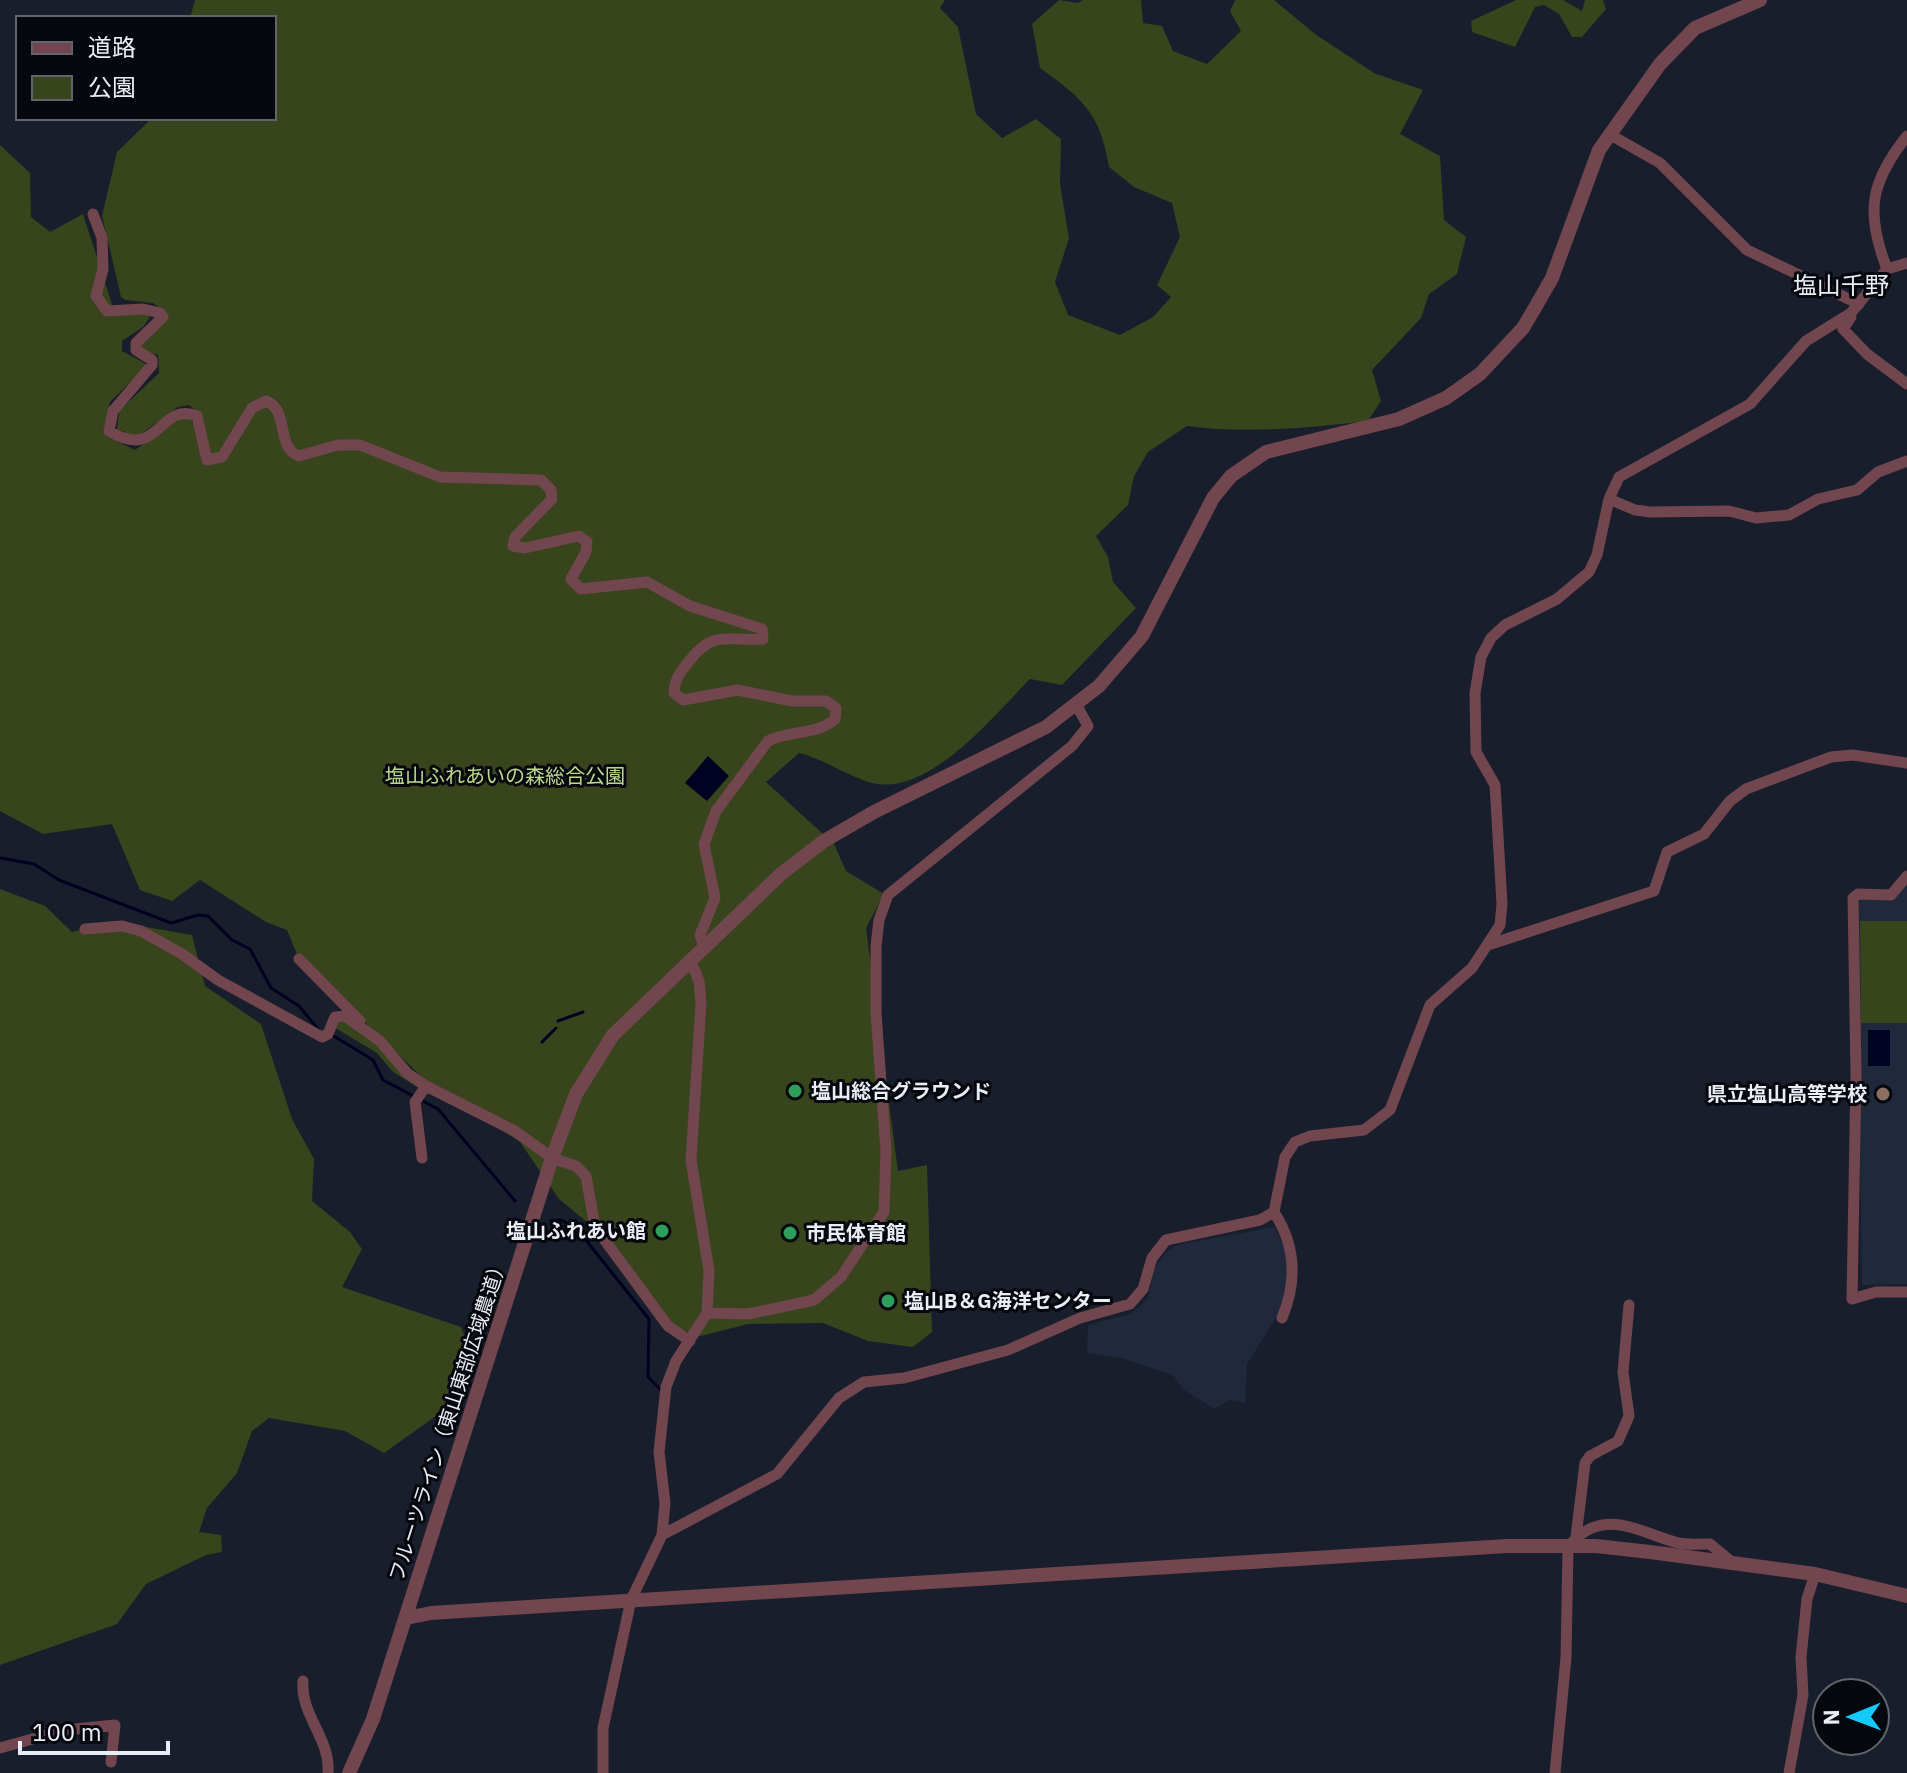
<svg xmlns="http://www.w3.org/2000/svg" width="1907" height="1773" viewBox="0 0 1907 1773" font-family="'IBM Plex Sans','Noto Sans JP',sans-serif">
<rect width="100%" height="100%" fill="#181e2b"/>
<path fill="#20293b" d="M1907,881V1284L1862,1285L1856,904L1859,898H1894Z
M1275,1227L1288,1255L1286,1288L1281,1310L1247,1364L1245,1403L1229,1400L1214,1409L1183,1389L1173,1375L1122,1358L1087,1353L1088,1325L1130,1314L1139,1307L1148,1298L1155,1267L1168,1250L1181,1244Z"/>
<path fill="#37441c" d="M195,0H945L940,8L958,27L976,114L1002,138L1036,119L1061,139L1060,184L1069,238L1055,282L1068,315L1120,335L1153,317L1171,297L1157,285L1180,237L1172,203L1134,187L1109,167C1100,113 1083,99 1040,68L1032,24L1059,0L1078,3L1083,0H1141L1143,23L1162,26L1173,51L1207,64L1241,31L1230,11L1235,0H1274L1315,34L1374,73L1423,90L1400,134L1440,156L1444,220L1466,237L1457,274L1429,294L1421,318L1372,370L1381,401L1368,421C1308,428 1247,434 1187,426L1148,452L1134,476L1128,505L1096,536L1108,557L1113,582L1136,608L1062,685L1030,679C994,715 929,797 872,783C847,776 824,759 799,753L766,782L834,844L846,871L884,894L866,928L898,1171L927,1165L932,1332L913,1347L868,1341L823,1323L748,1324L701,1336L669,1326L593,1227L559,1199L520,1142L424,1079L299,959L287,930L266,922L200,880L172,901L140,890L112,824L43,834L0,811V145L30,173L31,217L50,232L83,214L113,307L145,313L150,317L143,327L122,341V351L148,365L110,402L104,430L108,437L135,450L176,420L189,416L194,425L201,415L189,405L178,407L137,437L117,429L119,411L159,373L158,355L140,351L141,341C156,332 162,328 162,310L153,303L125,300L121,297L102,216L117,152L152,118H274V18H190Z
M1516,0H1563L1582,11L1585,0H1603L1606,9L1582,37H1572L1559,14L1544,5L1535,7L1515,47L1472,32L1471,21Z
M0,889L45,906L72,932L112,921L192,935L205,986L261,1024L292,1119L314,1159L312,1201L350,1232L362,1249L342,1287L461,1327L475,1361L454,1403L384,1453L345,1431L269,1418L252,1431L237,1473L207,1508L199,1532L221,1535L222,1552L206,1555L146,1584L117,1624L0,1665Z
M1860,921H1907V1023H1861Z
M335,1017L355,1023L422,1090L393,1072L377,1053L332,1026Z"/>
<path fill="#000222" d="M708,756L729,776L707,801L685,783Z
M1868,1030H1890V1066H1868Z"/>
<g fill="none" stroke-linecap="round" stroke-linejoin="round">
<path stroke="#000222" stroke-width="3" d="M0,858L34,864L59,880L171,923L198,915L208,916L232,940L250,949L271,988L299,1006L318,1029
M558,1021L583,1012
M332,1035L373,1060L383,1080L438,1109L515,1201
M542,1042L556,1028
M551,1221L561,1220L577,1229L649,1319L648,1377L661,1390"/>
<path stroke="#72464f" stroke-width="11" d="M1609,134L1660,163L1747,250L1859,304
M93,214L102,238L103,269L96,296L107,311L143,309L160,313L163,317L136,343V350L152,360V365L113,411L109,431C160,462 158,401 197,416L207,460L222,457L252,408L266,401C290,410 275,447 299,456L338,445H360L440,477L541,480L551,490L552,499L515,537L513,546L525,548L579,536L587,542L586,552L571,579L581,589L647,582L690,606L762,629L763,639C729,642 714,629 690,660C682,670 674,679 674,693L683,700L738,690L792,701H826L836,708L835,719C818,735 790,730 768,741L716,811L704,844L715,898L700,935L704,947
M1887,269C1865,212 1870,183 1907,136
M1851,317L1843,329L1867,354L1907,384
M1609,499L1635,510L1650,512L1729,511L1756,518L1789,515L1818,499L1857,490L1878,472L1907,461
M1907,876L1891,895L1858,894L1853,898L1856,1074L1852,1299L1876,1292H1907
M85,929L122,926L141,931L182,954L218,980L322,1037L328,1034L335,1017L345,1016L380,1041L407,1073L426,1086L515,1131L552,1158L576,1166L586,1176L595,1227L668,1326L690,1341
M1491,944L1654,891L1667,852L1704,834L1730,801L1746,789L1831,757L1853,755L1907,763
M299,959L360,1021
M422,1158L415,1102L426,1086
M1274,1212C1296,1246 1297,1282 1282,1318
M707,1313L748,1314L814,1300L841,1277L884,1212L886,1151L876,1013V946L879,920L888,895L1072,746L1088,726L1077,706
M662,1535L777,1474L839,1398L864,1382L904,1378L1008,1350L1080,1318L1130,1304L1143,1289L1152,1258L1166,1240L1260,1220L1274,1212L1285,1157L1295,1142L1310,1136L1364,1130L1390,1110L1430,1005L1472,968L1500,925L1502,904L1495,785L1476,752L1475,693L1481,657L1491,638L1505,625L1557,599L1589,572L1597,555L1609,499L1619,477L1750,404L1806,341L1851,313L1887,269L1907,263
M1576,1537L1585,1463L1590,1456L1618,1441L1629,1416L1623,1372L1629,1305
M303,1681C300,1715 331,1739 328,1773
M0,1748L65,1730L115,1725L111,1762
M603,1773V1728L631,1600L662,1535L665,1503L659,1452L666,1387L676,1361L707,1313L709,1271L691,1160L701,1003L699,981L690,960
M1555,1773L1566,1658L1568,1547C1602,1505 1638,1532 1678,1543C1688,1545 1700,1544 1710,1544L1733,1563
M1789,1773L1803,1695L1801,1657L1807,1599L1815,1574"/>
<path stroke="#72464f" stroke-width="14" d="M406,1618L431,1613L1507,1546H1596L1650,1552L1815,1574L1907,1596
M349,1773L373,1719L552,1158L576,1094L613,1035L782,873L824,841L874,812L1046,727L1099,686L1142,636L1213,498L1231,476L1266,452L1399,419L1446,398L1480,374L1523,328L1536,306L1552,278L1599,150L1660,64L1695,28L1760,0"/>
</g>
<g fill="#2e9e5b" stroke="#06080e" stroke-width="3">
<circle cx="795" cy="1091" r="8"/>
<circle cx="662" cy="1231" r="8"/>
<circle cx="790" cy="1233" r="8"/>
<circle cx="888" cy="1301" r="8"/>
</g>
<circle fill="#8d6e63" stroke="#06080e" stroke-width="3" cx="1883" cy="1094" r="8"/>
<g text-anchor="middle" stroke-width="6" stroke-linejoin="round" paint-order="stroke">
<g font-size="20" fill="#bdd98b" stroke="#06080e">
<text x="505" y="783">塩山ふれあいの森総合公園</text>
</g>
<g font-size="20" font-weight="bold" fill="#e8edf6" stroke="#06080e" text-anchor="start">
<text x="811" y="1098">塩山総合グラウンド</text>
<text x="1867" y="1101" text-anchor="end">県立塩山高等学校</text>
<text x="646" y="1238" text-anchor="end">塩山ふれあい館</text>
<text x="806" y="1240">市民体育館</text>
<text x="904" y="1308">塩山B＆G海洋センター</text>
</g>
<g font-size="20" fill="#e8edf6" stroke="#06080e">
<text transform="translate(448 1419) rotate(-72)" y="7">フルーツライン（東山東部広域農道）</text>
</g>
<g font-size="24" fill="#e8edf6" stroke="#06080e">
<text x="1841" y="294">塩山千野</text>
</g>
</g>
<rect x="16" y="16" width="260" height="104" fill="#06080e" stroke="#60646b" stroke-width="2"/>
<rect x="32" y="42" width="40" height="12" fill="#72464f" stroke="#60646b" stroke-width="2"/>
<text x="88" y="56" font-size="24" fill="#e8edf6">道路</text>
<rect x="32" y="76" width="40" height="24" fill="#37441c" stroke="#60646b" stroke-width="2"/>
<text x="88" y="96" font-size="24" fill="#e8edf6">公園</text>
<g transform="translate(1851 1717) rotate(269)"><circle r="38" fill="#06080e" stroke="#60646b" stroke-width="2"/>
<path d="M0-6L14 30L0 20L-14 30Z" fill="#13cafb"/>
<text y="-12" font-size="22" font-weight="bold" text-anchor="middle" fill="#e8edf6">N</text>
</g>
<path d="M20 1741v12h148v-12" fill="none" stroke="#e8edf6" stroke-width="4"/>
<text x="32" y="1741" font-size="24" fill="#e8edf6" stroke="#06080e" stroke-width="6" paint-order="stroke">100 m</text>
</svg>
